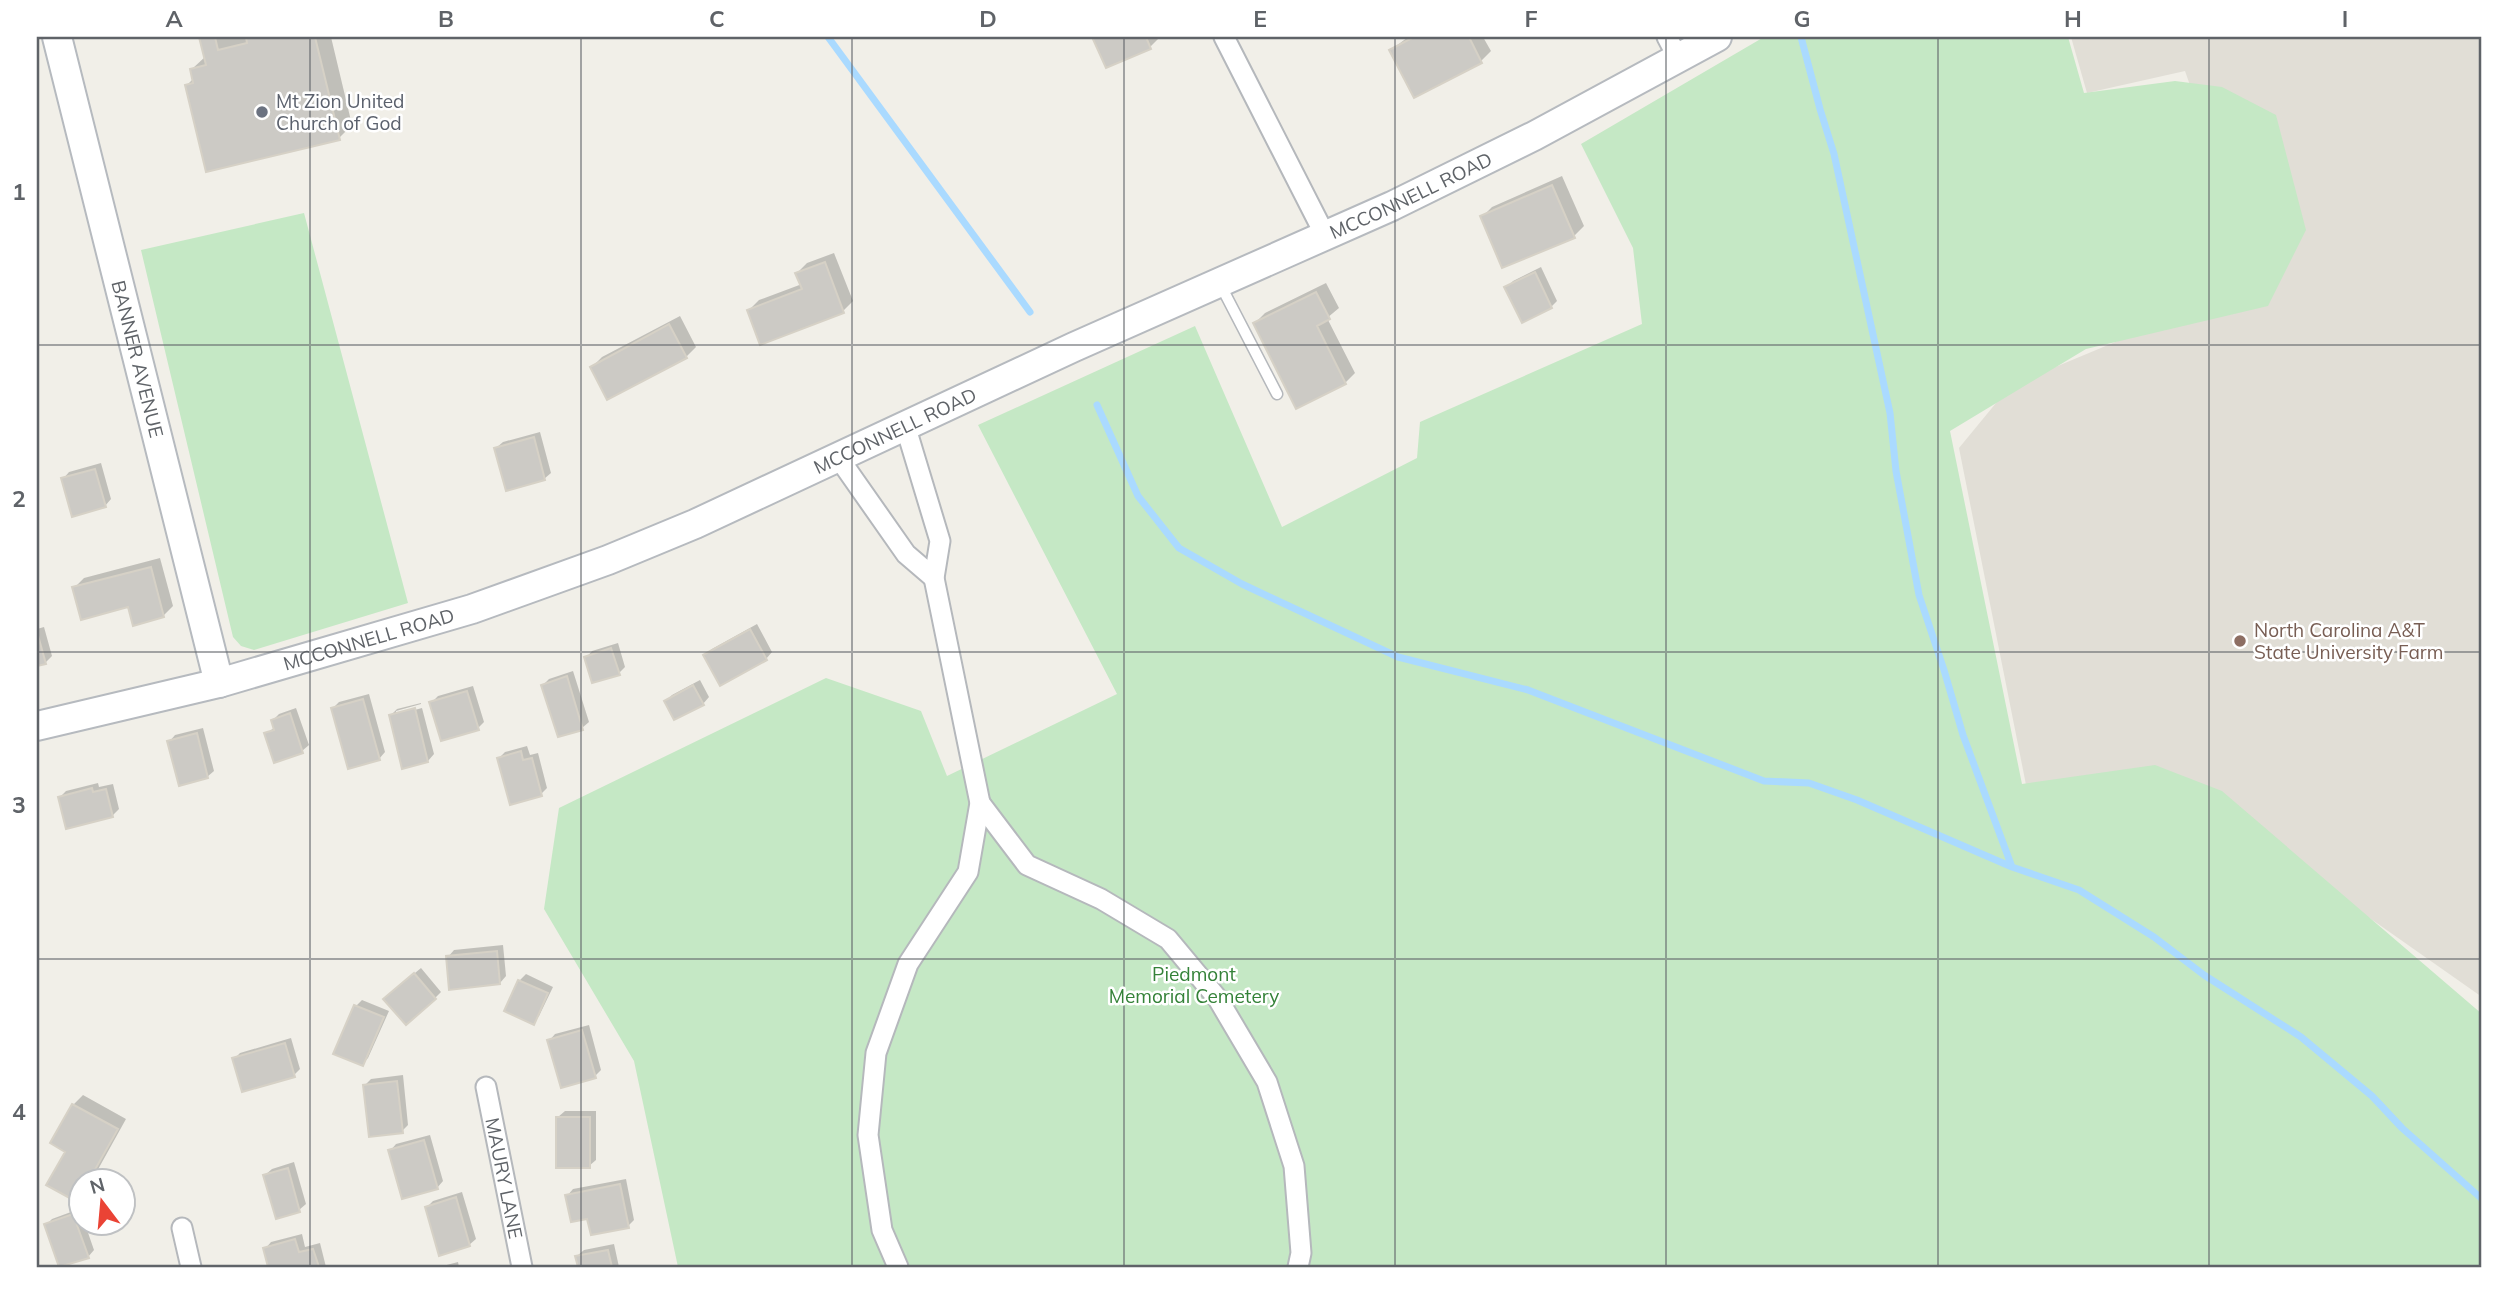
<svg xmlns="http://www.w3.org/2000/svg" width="2519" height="1304" viewBox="0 0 2519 1304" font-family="Mulish,sans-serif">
<rect width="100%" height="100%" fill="#f1efe8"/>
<path fill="#e1ded6" d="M2071,37H2482V997L2250,834L2036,835L1959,448L2010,386L2259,282L2185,71L2087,93Z"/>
<path fill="#c5e8c5" d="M1764,37H2068L2084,93L2175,81L2222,87L2276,115L2306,230L2268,306L2086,349L1950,431L2022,784L2155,765L2222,791L2482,1014V1267H678L634,1061L544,909L559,808L826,678L921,711L947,776L1117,694L978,425L1195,326L1282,527L1417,458L1420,422L1642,324L1633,248L1581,144Z
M304,213L408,603L254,650L241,646L233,637L141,250Z"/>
<path fill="#0003" d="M201,37H331L352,125L339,138L187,85L194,78L192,69L206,56Z
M1094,37H1160L1150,47L1107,66Z
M1408,37H1483L1491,51L1481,61L1391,50Z
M1562,176L1584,226L1574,236L1482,217L1492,207Z
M834,253L853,301L843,311L749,310L759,300L802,284L797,273L807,263Z
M1541,267L1557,301L1551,307L1506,288L1513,281Z
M1326,283L1339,308L1327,318L1355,373L1345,383L1255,323L1265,313Z
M680,316L696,347L686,357L592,367L602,357Z
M540,432L551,473L544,479L496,448L503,442Z
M101,463L111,499L105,506L63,479L69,472Z
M160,558L173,606L163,616L74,588L84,578Z
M757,624L772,652L766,659L705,656L712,649Z
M44,627L52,656L46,662L37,665V629Z
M618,643L625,667L619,673L586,658L592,651Z
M573,671L589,722L582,728L559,735L543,685L549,679Z
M700,680L709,697L703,704L666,701L672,695Z
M473,686L484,722L478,728L431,703L438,696Z
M369,694L385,752L379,759L333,708L339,702Z
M421,703V704L396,711V715L422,708L434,754L428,761L391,715L397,709Z
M296,708L309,745L302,751L266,734L275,727L273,720L279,714Z
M203,728L214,771L207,777L169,742L175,735Z
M527,746L530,755L538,753L547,788L541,794L499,758L505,752Z
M98,783L99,787L113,784L119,809L112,816L60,797L66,791Z
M503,945L506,976L500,983L448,957L454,950Z
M421,968L441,992L435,998L392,992Z
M526,974L553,987L539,1016L533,1022L519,981Z
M362,1000L389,1011L368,1058L362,1064L356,1006Z
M589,1025L601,1070L595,1076L549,1041L555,1034Z
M291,1038L300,1069L294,1075L234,1059L240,1053Z
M403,1075L408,1125L402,1131L365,1085L371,1079Z
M83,1095L126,1119L91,1182H80V1196L76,1200L67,1151L73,1105Z
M565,1111H596V1160L589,1166L558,1117Z
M430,1135L443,1181L437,1188L390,1151L396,1144Z
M294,1162L306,1204L299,1210L265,1175L272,1169Z
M626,1179L634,1220L628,1226L589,1217L567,1196L573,1189Z
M462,1192L476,1239L469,1245L427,1207L433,1201Z
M79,1209L80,1224H85L94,1250L88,1257L61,1267L46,1225L52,1219Z
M302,1234L305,1247L320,1243L326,1267H270L265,1249L271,1242Z
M614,1244L619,1267H579L577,1256L584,1250Z
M458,1262L459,1267H439Z"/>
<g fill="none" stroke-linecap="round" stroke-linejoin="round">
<path stroke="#aadaff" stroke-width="7" d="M828,37L1030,312
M1801,37L1820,109L1834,154L1890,413L1896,471L1919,595L1944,670L1963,735L2012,867
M1097,405L1138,496L1179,548L1242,584L1398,657L1528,690L1764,781L1809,783L1857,800L2012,867L2079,890L2154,937L2204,975L2301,1037L2372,1096L2402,1128L2482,1199"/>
</g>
<path fill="#cccac5" stroke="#d6d1c6" stroke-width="2" d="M199,37H215L218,50L247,43L246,37H315L340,140L206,172L185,85L193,83L190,69L206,65Z
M1092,37H1146L1151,49L1106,68Z
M1414,37H1469L1482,63L1414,98L1389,50Z
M1552,185L1575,238L1502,268L1480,216Z
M825,262L844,313L760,345L747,310L802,289L795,273Z
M1535,272L1552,308L1522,323L1504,287Z
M1316,292L1330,319L1317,326L1346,384L1296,409L1253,323Z
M669,324L687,358L607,400L590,367Z
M534,437L545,480L506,491L494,448Z
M95,469L106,507L72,517L61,478Z
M151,567L164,617L133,626L128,607L81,620L72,587Z
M750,629L767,660L720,686L703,655Z
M37,632L46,664L37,666Z
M611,648L620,675L592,683L584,657Z
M567,676L583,730L558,737L541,685Z
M693,685L704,705L674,720L664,701Z
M467,691L479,730L441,741L429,702Z
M363,699L380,760L348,769L331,708Z
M415,708L428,762L402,769L389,715Z
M290,713L303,753L274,763L264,733L274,730L271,720Z
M197,733L208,778L179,786L167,741Z
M521,751L523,760L532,758L542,796L510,805L497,758Z
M92,788L93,792L106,789L113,817L66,829L58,797Z
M497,951L500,984L449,990L446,956Z
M414,973L436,999L406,1025L383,999Z
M518,980L548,993L534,1025L504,1011Z
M354,1005L384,1017L363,1066L333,1054Z
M582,1030L596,1078L561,1088L547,1040Z
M285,1043L295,1077L242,1092L232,1058Z
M397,1081L403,1133L369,1137L363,1085Z
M72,1104L118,1129L88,1182H80V1195L77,1202L46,1185L65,1152L50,1143Z
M556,1117H590V1168H556Z
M424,1140L438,1189L402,1199L388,1150Z
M288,1168L300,1212L276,1219L263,1175Z
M620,1184L629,1228L591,1235L587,1219L571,1222L565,1195Z
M456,1197L470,1246L439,1256L425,1207Z
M73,1214L89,1258L59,1267L44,1224Z
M295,1239L299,1252L313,1249L319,1267H268L263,1248Z
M608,1250L612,1267H578L575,1256Z"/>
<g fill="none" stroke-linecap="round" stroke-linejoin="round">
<defs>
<path id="lane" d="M1220,284L1277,394"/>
<g id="street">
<path d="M1224,37L1326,237"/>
<path d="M1667,37L1678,58"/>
<path d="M838,457L906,554L934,578"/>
<path d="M980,803L1027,865L1101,899L1168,939L1218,999L1267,1082L1294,1166L1301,1253L1298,1267"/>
<path id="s1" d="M486,1087L522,1267"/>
<path d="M182,1228L191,1267"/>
<path d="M898,1267L882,1230L868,1135L876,1053L908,964L968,872L980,803L934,578L940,541L905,425"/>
</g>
<g id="secondary">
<path id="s2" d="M57,37L219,683"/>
<path id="s3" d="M37,726L219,683L472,609L608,560L695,524L1074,347L1392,206L1534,136L1717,37"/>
</g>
</defs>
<use href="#lane" stroke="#b5b8bc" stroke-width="13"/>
<use href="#street" stroke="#b5b8bc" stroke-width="23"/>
<use href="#secondary" stroke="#b6babf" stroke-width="32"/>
<use href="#lane" stroke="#fff" stroke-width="10"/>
<use href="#street" stroke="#fff" stroke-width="19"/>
<use href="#secondary" stroke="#fff" stroke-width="28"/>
</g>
<path fill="none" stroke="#5f6368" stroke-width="2" stroke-opacity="0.55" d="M310,37V1267M581,37V1267M852,37V1267M1124,37V1267M1395,37V1267M1666,37V1267M1938,37V1267M2209,37V1267M37,345H2482M37,652H2482M37,959H2482"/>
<circle fill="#6b7280" stroke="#fff" stroke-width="2.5" cx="262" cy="112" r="7"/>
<circle fill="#8d6e63" stroke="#fff" stroke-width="2.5" cx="2240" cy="641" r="7"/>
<g text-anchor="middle" stroke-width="5" stroke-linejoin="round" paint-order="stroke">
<g font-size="19" fill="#5b616d" stroke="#fff" text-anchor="start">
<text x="276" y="108">Mt Zion United<tspan x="276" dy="22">Church of God</tspan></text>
</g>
<g font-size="19" fill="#5f6368" stroke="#fff">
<text dy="7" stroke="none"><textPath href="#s3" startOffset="1477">MCCONNELL ROAD</textPath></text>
<text dy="7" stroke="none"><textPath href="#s2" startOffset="332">BANNER AVENUE</textPath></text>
<text dy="7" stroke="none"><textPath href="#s3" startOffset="910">MCCONNELL ROAD</textPath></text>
<text dy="7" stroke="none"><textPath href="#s3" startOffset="343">MCCONNELL ROAD</textPath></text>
<text dy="7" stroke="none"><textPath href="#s1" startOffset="93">MAURY LANE</textPath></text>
</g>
<g font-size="19" fill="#785e54" stroke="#fff" text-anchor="start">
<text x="2254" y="637">North Carolina A&amp;T<tspan x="2254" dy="22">State University Farm</tspan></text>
</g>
<g font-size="19" fill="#348238" stroke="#fff">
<text x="1194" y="981">Piedmont<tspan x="1194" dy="22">Memorial Cemetery</tspan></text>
</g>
</g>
<rect width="2519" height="1304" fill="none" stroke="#ffffff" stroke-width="77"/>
<g transform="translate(102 1202) rotate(344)"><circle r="33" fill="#ffffff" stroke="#bfc1c3" stroke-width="2"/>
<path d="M0-5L12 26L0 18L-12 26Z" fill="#ea4335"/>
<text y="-10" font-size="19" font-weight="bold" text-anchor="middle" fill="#5f6368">N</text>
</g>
<rect x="38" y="38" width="2442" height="1228" fill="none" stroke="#5f6368" stroke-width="2.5"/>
<g font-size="23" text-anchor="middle" font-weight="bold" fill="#5f6368">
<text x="174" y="27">A</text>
<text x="446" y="27">B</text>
<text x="717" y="27">C</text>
<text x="988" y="27">D</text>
<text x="1260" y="27">E</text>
<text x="1531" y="27">F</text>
<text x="1802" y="27">G</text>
<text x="2073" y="27">H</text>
<text x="2345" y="27">I</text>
<text x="19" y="200">1</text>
<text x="19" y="507">2</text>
<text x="19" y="813">3</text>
<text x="19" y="1120">4</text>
</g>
</svg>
